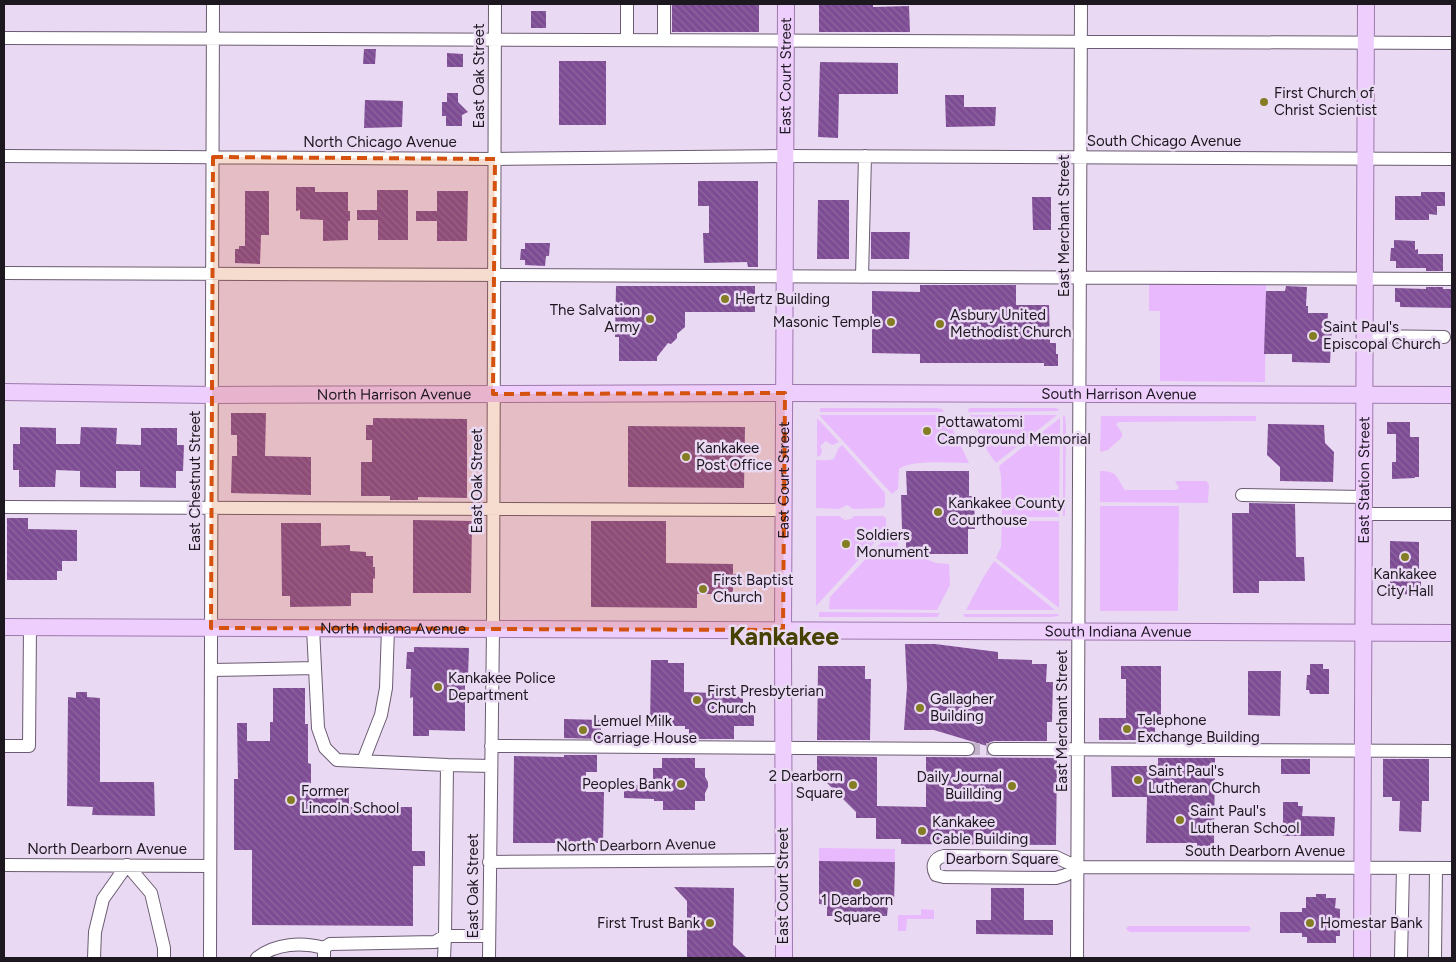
<svg xmlns="http://www.w3.org/2000/svg" width="1456" height="962" viewBox="0 0 1456 962" font-family="Figtree,sans-serif">
<defs>
<pattern id="building-back-hatch" width="6" height="6" patternUnits="userSpaceOnUse" patternTransform="scale(1.25)"><rect width="6" height="6" fill="#7e4c94"/><path d="M-1 5l2 2M0 0l6 6M5-1l2 2" fill="none" stroke="#8d679e"/></pattern>
</defs>
<rect width="100%" height="100%" fill="#ead9f2"/>
<path fill="#e8b9fd" d="M1149,282L1266,283L1265,382L1160,381V311H1149Z
M820,408H937L942,409L944,412H820Z
M969,408H1054L1059,409L1058,411L968,412Z
M819,415H946L969,463C952,463 911,459 899,469L898,489L892,494Z
M970,415H1057L996,463L988,452Z
M1063,416H1065L1066,428L1065,516H1063Z
M1101,416H1256V421L1119,422L1116,424L1122,433V437L1108,450L1100,452Z
M817,418L839,442L832,445L826,441L820,446L822,450L821,455L817,457Z
M1060,418L1059,517H1002L1001,476L999,466Z
M842,445L885,493V506L882,508L853,509L847,505L839,509L816,508V460C822,460 829,461 834,459L838,449Z
M1100,471C1118,471 1116,477 1125,490H1176L1179,488L1175,481H1206L1209,484L1208,503L1100,502Z
M1100,506H1179L1178,611H1100Z
M816,516H839L845,520L851,519L854,516H883L886,518V529L884,532L816,606Z
M1002,521H1059V608L996,558L1001,547Z
M892,531L897,534L898,551L902,557L908,559H926L936,563L949,564L950,585L937,610L829,609L830,597Z
M994,561L1055,610H966L983,578Z
M819,612L940,613L937,617H819Z
M963,614H1059L1058,616L1052,617H965Z
M819,848L895,849V862L819,861Z
M921,909L934,910V919H907L906,931H898V915H921Z
M1128,926H1249L1251,929L1248,932H1130L1126,929Z"/>
<path fill="url(#building-back-hatch)" d="M672,4H759V32H672Z
M819,4H873V7L909,6L910,32H819Z
M531,11H546V28H531Z
M364,49H376L375,64H363Z
M447,53L463,54V67H447Z
M559,61H606V125H559Z
M820,62L898,63V94H839L838,138L818,137Z
M447,93H458V102L468,112L462,115V126H446V116H442V102H447Z
M945,95H964V107H996L995,126L946,127Z
M365,100L403,101L402,127L364,128Z
M698,181H758V267H748L747,262L704,263L703,233H709V206H698Z
M296,187H315V192H348V211H350V221H348V240L323,241V220L300,219V210L296,211Z
M377,190H408V240H378V220H357V210H377Z
M245,191H269V235H261L260,264L235,263V249H239V246H245Z
M437,191H468L467,241H437V221H416V211H437Z
M1421,192H1445V206H1437V215L1429,214V220H1395V196H1421Z
M1032,197H1051V230H1033Z
M818,200H849V259H817Z
M871,232H910L909,259H871Z
M1394,240L1415,241V250L1418,249V254H1443V271H1426V268H1396V261H1390L1391,248H1394Z
M525,243H550L549,256H546L545,266L525,265V260H520L521,249H525Z
M920,285H1016V305H1049L1050,343H1056V354H1058V366H1044V363H920V354L872,353V291L920,292Z
M616,286H755V312H685V327L677,334V338L671,344L668,343L657,357V361H619V337H615Z
M1286,286L1307,287L1306,306H1308V313H1328L1327,327H1332L1330,363L1292,362V354H1264L1266,291H1285Z
M1426,287H1443V289H1452V308L1400,307V302H1395V288L1426,289Z
M231,413H266L265,456L311,457V495L231,493L232,456H237V435H231Z
M373,418L467,419V498L418,497V500H390V496H361V462H372V440H366V425H373Z
M1387,422H1410V437H1419V477H1415V478L1392,479V462H1396V434H1387Z
M1268,424L1324,425L1325,443L1334,452L1333,482L1280,481V467L1267,455Z
M628,426L745,427L744,488L628,487Z
M20,427L56,428V444H80L81,427L117,428L116,444L141,445V428H177V445H184L183,471H176V488L140,487V471H116V488L80,487V471L56,470L55,487H19V470H13V444H20Z
M906,471H969V496H974L975,529H968V554H906V529H902L901,495H907Z
M1249,503L1295,504L1296,557H1304L1305,581H1259V593H1233L1232,513H1249Z
M7,518H28V529L77,530V561H62V571H57V580H7Z
M413,520L472,521L471,593H413Z
M591,521H666V563L733,564V574H739V584H733V594H697V608L591,607Z
M281,523H321V546L350,545V551L366,552V556H373V567H375V579L373,578V593H351V606L290,607V596H282Z
M1390,541L1419,542V571H1421V595L1401,594L1398,597H1391L1387,593V585L1390,583Z
M905,644H935L998,652V659L1032,660V664H1047L1046,682H1053L1052,722H1047V741H994L990,742L987,746L934,730H904L907,687Z
M414,647L469,648L468,677H465V731L429,730V736H413V697L410,698L411,669H406L407,652H414Z
M651,660H668V663H684V692L714,693V686H736V696L743,697V704H754V726H734V739H689V729H685V726H650Z
M1310,664H1323V669H1329V694H1310L1309,690H1306L1307,675H1310Z
M818,666H865V679H871L870,740H817Z
M1121,666H1161V718H1155V740H1099V718H1126V679H1121Z
M1248,671H1281L1280,716L1248,715Z
M273,688H305V724H308V763L311,764V793H349V807H412V851H425V866H413V926L252,925V850H234V779H238L237,723H247V741H270V722H273Z
M76,692H87V697L100,698V782H154L155,816L92,815L93,807L67,806L68,697L76,698Z
M564,719L601,720V739L564,738Z
M564,755H597V772H586V792H604L603,843H513L514,756L564,757Z
M817,756L877,757V806L926,807V757L1057,758L1056,845L901,844V839H876V818H856V812L822,778H817Z
M662,758H695V768H705V777L708,782V787L705,793V801H695V810H663V801H654V799L624,798V785H653V768H662Z
M1158,758H1215L1214,846H1197V843H1146L1147,797H1112L1111,766H1153V764H1158Z
M1281,759H1310V774H1281Z
M1383,759H1429V801H1422L1421,832L1399,831L1400,801H1392V797H1383Z
M1283,802H1298V806H1303L1302,816L1335,817L1334,836H1283Z
M819,861L895,862L894,905H888L887,916H827V905L819,904Z
M674,887L734,888L733,945L747,958H687V901Z
M991,888H1024V920H1053V935L976,934V920H991Z
M1316,894H1326V898H1336L1335,908L1340,909V936H1336V943H1307V937H1302V933H1280V912H1302V908H1306V897H1316Z"/>
<g fill="none" stroke-linecap="round" stroke-linejoin="round">
<path stroke="#c1b2c8" stroke-width="12" stroke-dasharray="12 6" stroke-linecap="butt" d="M968,749H994"/>
<defs>
<path id="minor" d="M627,4V40
M4,38L1452,43
M664,40V4
M4,156L495,159L786,156L1452,159
M4,273L1452,279
M862,277L865,156
M1365,336L1444,337
M1242,495L1364,497
M4,507L784,510
M1364,514H1452
M313,628L318,728L325,748L337,760L447,765L445,936L435,942L330,944L324,948V958
M211,670L315,668
M4,746H29L30,627
M491,746L968,749
M994,749L1452,751
M363,761L381,715L386,688L388,628
M447,765L491,766
M489,862L783,860
M4,865L210,866
M127,865L151,893L164,948V958
M1077,867L1066,875L1056,878L944,877L936,875C931,866 934,858 944,856L1056,857L1077,867L1452,868
M94,958L95,932L103,899L127,865
M210,958L213,4
M257,958C276,943 302,942 324,948
M444,958L445,936H489
M489,958L493,629L495,4
M1077,958L1081,4
M1401,958L1403,868
M1435,958L1436,868"/>
<g id="major">
<path id="s1" d="M4,392L212,395L785,393L1452,395"/>
<path id="s2" d="M4,627L1452,633"/>
<path id="s3" d="M784,958L783,630L786,4"/>
<path id="s4" d="M1362,958L1366,4"/>
</g>
</defs>
<use href="#minor" stroke="#6b5c72" stroke-width="14"/>
<use href="#major" stroke="#9e78ae" stroke-width="18"/>
<use href="#minor" stroke="#fff" stroke-width="12"/>
<use href="#major" stroke="#eecefd" stroke-width="16"/>
</g>
<path fill="#d4520e" fill-opacity="0.2" stroke="#d4520e" stroke-width="4" stroke-dasharray="10 6" stroke-linejoin="round" d="M213,157L495,159L493,394L785,393L783,630L211,628Z"/>
<g fill="#847d24" stroke="#ead9f2" stroke-width="2">
<circle cx="1264" cy="102" r="5"/>
<circle cx="725" cy="299" r="5"/>
<circle cx="650" cy="319" r="5"/>
<circle cx="891" cy="322" r="5"/>
<circle cx="940" cy="324" r="5"/>
<circle cx="1313" cy="336" r="5"/>
<circle cx="927" cy="431" r="5"/>
<circle cx="686" cy="457" r="5"/>
<circle cx="938" cy="512" r="5"/>
<circle cx="846" cy="544" r="5"/>
<circle cx="1405" cy="557" r="5"/>
<circle cx="703" cy="589" r="5"/>
<circle cx="438" cy="687" r="5"/>
<circle cx="697" cy="700" r="5"/>
<circle cx="920" cy="708" r="5"/>
<circle cx="1127" cy="729" r="5"/>
<circle cx="583" cy="730" r="5"/>
<circle cx="1138" cy="780" r="5"/>
<circle cx="681" cy="784" r="5"/>
<circle cx="853" cy="785" r="5"/>
<circle cx="1012" cy="786" r="5"/>
<circle cx="291" cy="800" r="5"/>
<circle cx="1180" cy="820" r="5"/>
<circle cx="922" cy="831" r="5"/>
<circle cx="857" cy="883" r="5"/>
<circle cx="710" cy="923" r="5"/>
<circle cx="1310" cy="923" r="5"/>
</g>
<g text-anchor="middle" stroke-width="5" stroke-linejoin="round" paint-order="stroke">
<g font-size="15" fill="#1d1720" stroke="#ead9f2">
<text transform="translate(479 76) rotate(-90)" y="5">East Oak Street</text>
<text dy="5" stroke="none"><textPath href="#s3" startOffset="882">East Court Street</textPath></text>
<text x="1164" y="146">South Chicago Avenue</text>
<text x="380" y="147">North Chicago Avenue</text>
<text transform="translate(1064 226) rotate(-90)" y="5">East Merchant Street</text>
<text dy="5" stroke="none"><textPath href="#s1" startOffset="390">North Harrison Avenue</textPath></text>
<text dy="5" stroke="none"><textPath href="#s1" startOffset="1115">South Harrison Avenue</textPath></text>
<text transform="translate(195 481) rotate(-90)" y="5">East Chestnut Street</text>
<text transform="translate(477 481) rotate(-90)" y="5">East Oak Street</text>
<text dy="5" stroke="none"><textPath href="#s3" startOffset="478">East Court Street</textPath></text>
<text dy="5" stroke="none"><textPath href="#s4" startOffset="478">East Station Street</textPath></text>
<text dy="5" stroke="none"><textPath href="#s2" startOffset="389">North Indiana Avenue</textPath></text>
<text dy="5" stroke="none"><textPath href="#s2" startOffset="1114">South Indiana Avenue</textPath></text>
<text transform="translate(1062 721) rotate(-90)" y="5">East Merchant Street</text>
<text transform="translate(636 845) rotate(-1)" y="5">North Dearborn Avenue</text>
<text x="107" y="854">North Dearborn Avenue</text>
<text x="1265" y="856">South Dearborn Avenue</text>
<text x="1002" y="864">Dearborn Square</text>
<text transform="translate(473 886) rotate(-90)" y="5">East Oak Street</text>
<text transform="translate(783 886) rotate(-90)" y="5">East Court Street</text>
</g>
<g font-size="15" fill="#1d1720" stroke="#ead9f2" text-anchor="start">
<text x="1274" y="98">First Church of<tspan x="1274" dy="17">Christ Scientist</tspan></text>
<text x="735" y="304">Hertz Building</text>
<text x="640" y="315" text-anchor="end">The Salvation<tspan x="640" dy="17">Army</tspan></text>
<text x="950" y="320">Asbury United<tspan x="950" dy="17">Methodist Church</tspan></text>
<text x="881" y="327" text-anchor="end">Masonic Temple</text>
<text x="1323" y="332">Saint Paul's<tspan x="1323" dy="17">Episcopal Church</tspan></text>
<text x="937" y="427">Pottawatomi<tspan x="937" dy="17">Campground Memorial</tspan></text>
<text x="696" y="453">Kankakee<tspan x="696" dy="17">Post Office</tspan></text>
<text x="948" y="508">Kankakee County<tspan x="948" dy="17">Courthouse</tspan></text>
<text x="856" y="540">Soldiers<tspan x="856" dy="17">Monument</tspan></text>
<text x="1405" y="579" text-anchor="middle">Kankakee<tspan x="1405" dy="17">City Hall</tspan></text>
<text x="713" y="585">First Baptist<tspan x="713" dy="17">Church</tspan></text>
<text x="448" y="683">Kankakee Police<tspan x="448" dy="17">Department</tspan></text>
<text x="707" y="696">First Presbyterian<tspan x="707" dy="17">Church</tspan></text>
<text x="930" y="704">Gallagher<tspan x="930" dy="17">Building</tspan></text>
<text x="1137" y="725">Telephone<tspan x="1137" dy="17">Exchange Building</tspan></text>
<text x="593" y="726">Lemuel Milk<tspan x="593" dy="17">Carriage House</tspan></text>
<text x="1148" y="776">Saint Paul's<tspan x="1148" dy="17">Lutheran Church</tspan></text>
<text x="843" y="781" text-anchor="end">2 Dearborn<tspan x="843" dy="17">Square</tspan></text>
<text x="1002" y="782" text-anchor="end">Daily Journal<tspan x="1002" dy="17">Buillding</tspan></text>
<text x="671" y="789" text-anchor="end">Peoples Bank</text>
<text x="301" y="796">Former<tspan x="301" dy="17">Lincoln School</tspan></text>
<text x="1190" y="816">Saint Paul's<tspan x="1190" dy="17">Lutheran School</tspan></text>
<text x="932" y="827">Kankakee<tspan x="932" dy="17">Cable Building</tspan></text>
<text x="857" y="905" text-anchor="middle">1 Dearborn<tspan x="857" dy="17">Square</tspan></text>
<text x="700" y="928" text-anchor="end">First Trust Bank</text>
<text x="1320" y="928">Homestar Bank</text>
</g>
<g font-size="25" font-weight="bold" fill="#464100" stroke="#ead9f2">
<text x="784" y="645">Kankakee</text>
</g>
</g>
<rect width="1456" height="962" fill="none" stroke="#1d1720" stroke-width="10"/>
</svg>
